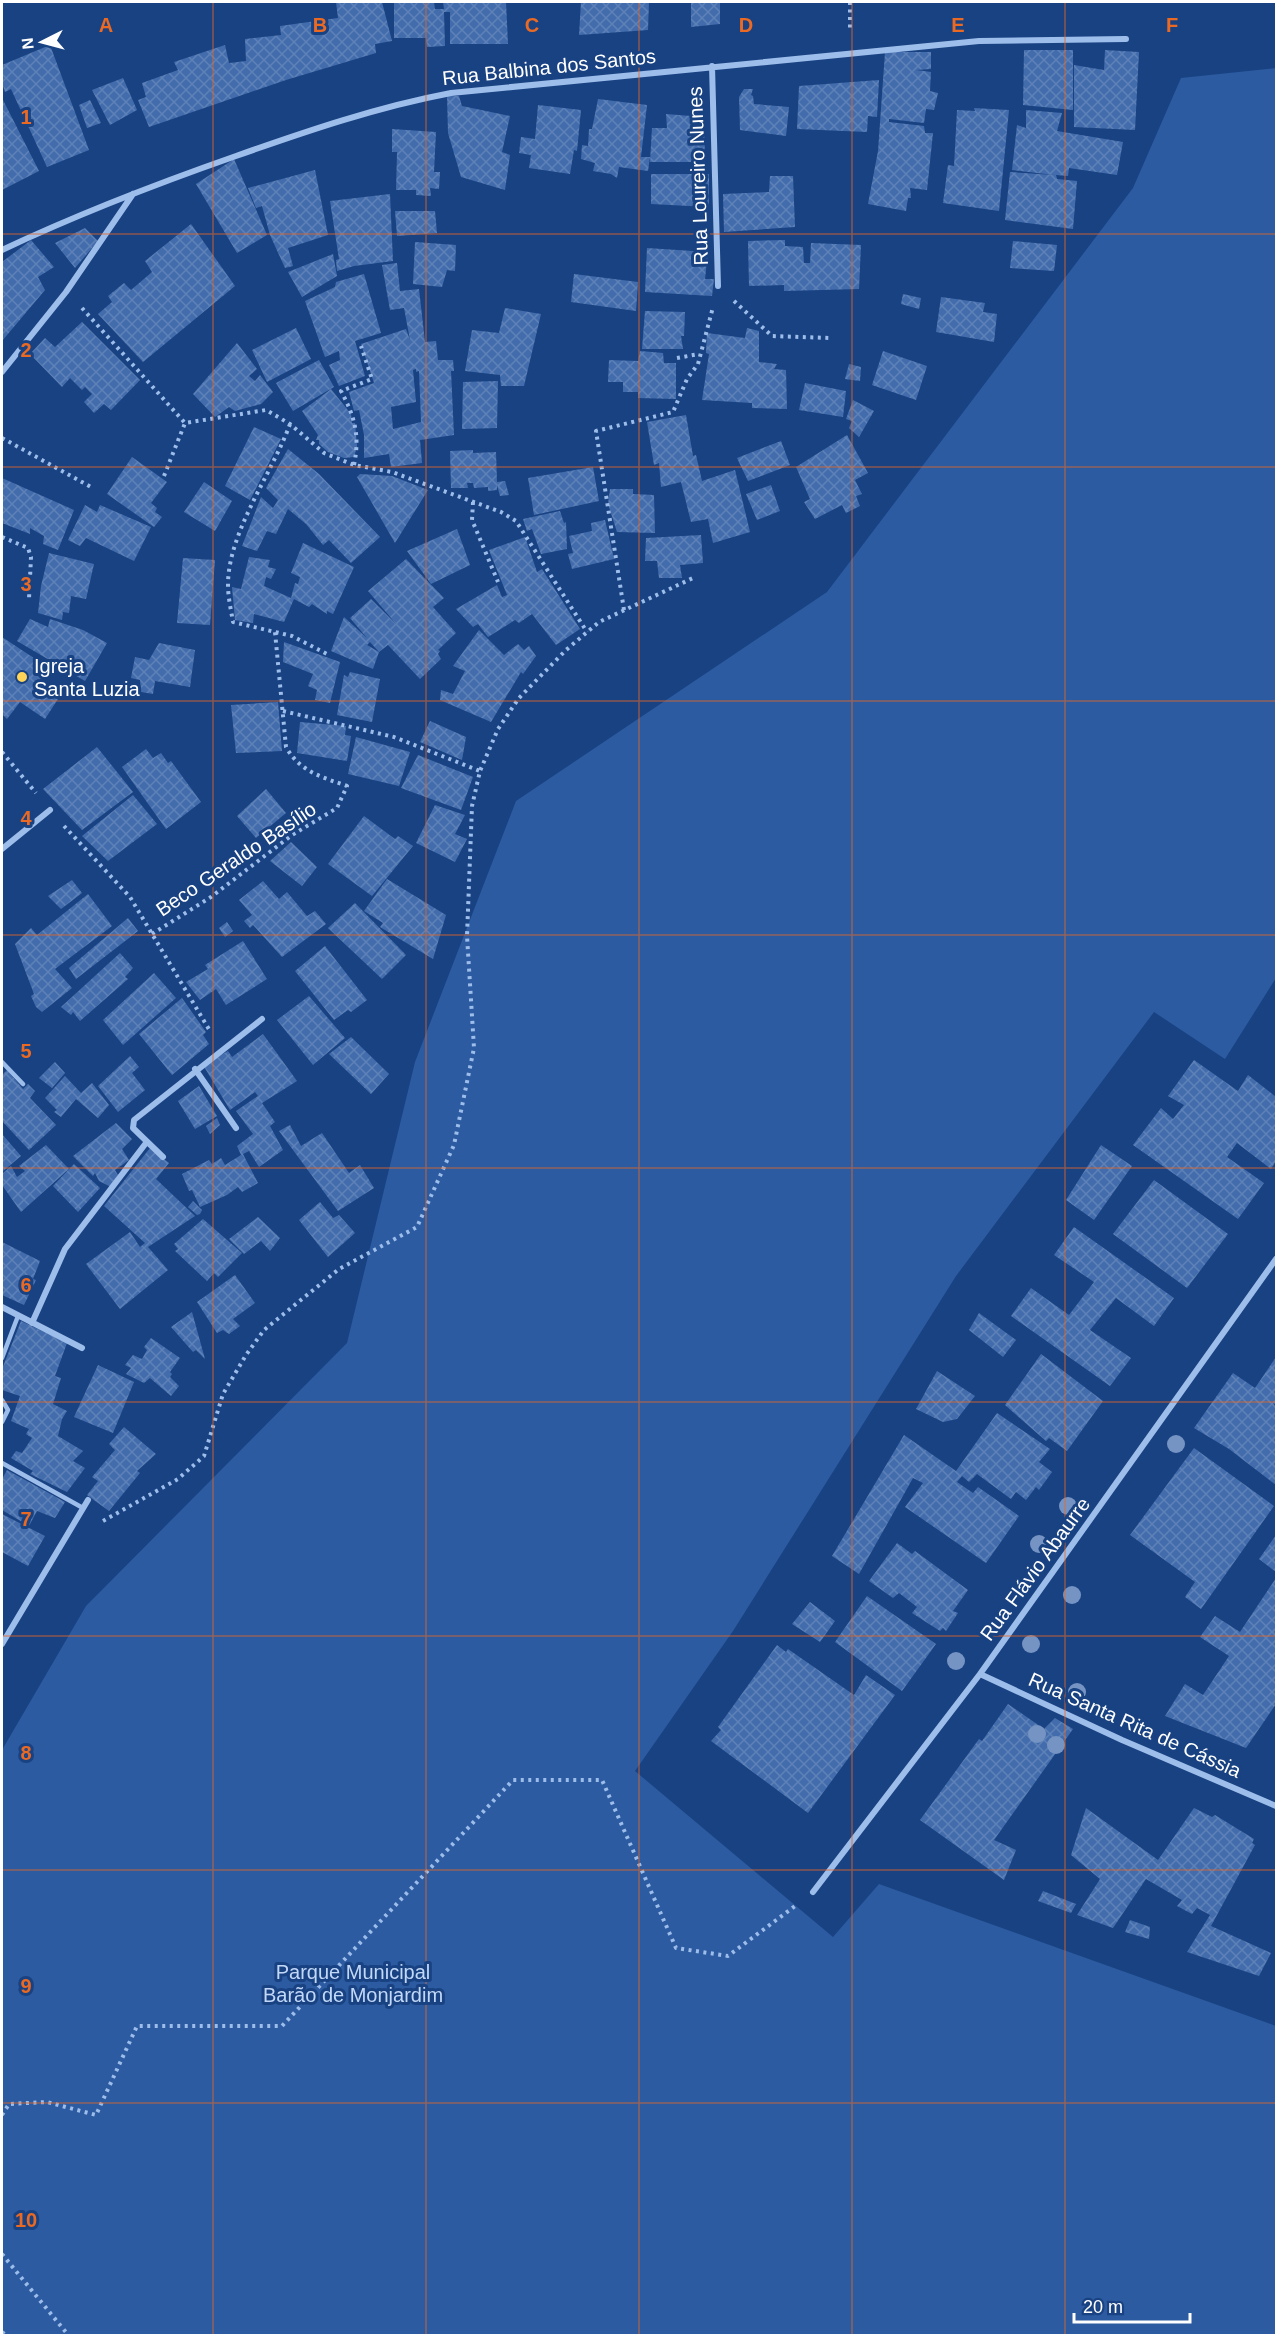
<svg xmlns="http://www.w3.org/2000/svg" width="1278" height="2337" viewBox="0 0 1278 2337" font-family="Arial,sans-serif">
<defs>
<pattern id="building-cross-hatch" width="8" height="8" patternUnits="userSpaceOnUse" patternTransform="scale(1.5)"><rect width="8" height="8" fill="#426cab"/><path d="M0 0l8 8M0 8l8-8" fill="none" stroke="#5e82b8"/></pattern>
</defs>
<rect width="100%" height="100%" fill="#194282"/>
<path fill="#2c5ba1" d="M1276,68V978L1225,1059L1154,1012L956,1276L733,1631L635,1771L833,1937L879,1884L1276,2026V2335H2V1750L86,1606L347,1343L415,1062L516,801L827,592L1133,188L1181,78Z"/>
<path fill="url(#building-cross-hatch)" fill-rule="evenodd" d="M336,2H382L392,41L375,44L376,53L286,80L149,127L138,100L146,97L142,83L178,70L174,62L225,45L229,63L246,61L245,39L281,35L280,26L338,18Z
M394,2H434L435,9H444L443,2H506L508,44H450V12H444L445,46L427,47L426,38H394Z
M581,2H649L648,30L579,35Z
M691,2H720V24L691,27Z
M50,45L89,150L47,167L11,89L5,92L2,83V65Z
M1024,50H1073V110L1023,105Z
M1105,50L1139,52L1135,130L1074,127V65L1104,70Z
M885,52H931V69L916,70L931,72L930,91L938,93L934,110L926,109L924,123L889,119V122L924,126L925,133H933L927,190L910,188L911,198H908L906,211L868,204L878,151Z
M123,78L137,110L110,125L92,90Z
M879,80L877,117L868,116L867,132L797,129L799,86Z
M744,89H753L751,95L753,96L754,104L789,107L786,136L740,130L739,97Z
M447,96H459L462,106L510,116L502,152L510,155L505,190L461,177L448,133Z
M2,98L39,171L2,190Z
M598,99L647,105L641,157H650L648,171L619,167L617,178L611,174L593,171L595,163L581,159L582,145L588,146L589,129H592Z
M90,100L101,123L87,128L79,105Z
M538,105L581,110L577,151L574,150L570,174L529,168L531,155L519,153L521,137L535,139Z
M974,108L1009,110L999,211L943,203L948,165L954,166L957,110L975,111Z
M1026,110L1062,113L1057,131L1123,142L1117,175L1069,168L1068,176L1056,175L1057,179L1077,181L1073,229L1005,220L1010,172L1054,175L1012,170L1017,125L1026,128Z
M666,114L704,117L705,162H650L652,128H667Z
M392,129L436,132L434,172H440L439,189L430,188L431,196L416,195V190H396L397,152H392Z
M234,159L267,235L237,253L196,184Z
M315,170L328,235L288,248L293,266L285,268L270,235L262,206L256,208L248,188Z
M651,174H709V207L651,204Z
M770,176H793L795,227L724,232L723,194L769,192Z
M390,194L393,261L354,266L337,271L336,260L339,259L330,201Z
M395,211H435L437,233L397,236Z
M191,224L235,286L143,362L98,314L112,302L108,296L124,283L131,290L152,272L145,261Z
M85,228L98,241L75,268L55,243Z
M31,240L54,267L38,277L45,290L2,341V262Z
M785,240V246L803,247L804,263H810L811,243L861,245L859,289L784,291V285L749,286L748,241Z
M1013,241L1057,245L1054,271L1010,268Z
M415,242L456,245L455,271L447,270L442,287L413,284Z
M647,248L708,252L705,279H714L712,296L645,292Z
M333,254L337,276L302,297L288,272Z
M397,263L400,291L419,289L425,342L436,341L438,360H453L454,371H451L454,435L420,440L422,463L391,467L389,454L364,458V435L359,410L354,411L349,392L374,383L361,344L406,329L410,340L404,308L390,310L382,265ZM416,369V372L419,371L421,422L393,429L391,407L416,402L413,370Z
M364,274L381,333L355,341L365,376L339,386L329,365L340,360L339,351L325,357L305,301L335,287L336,282Z
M574,274L638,282L636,311L571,302Z
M903,294L921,298L919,309L901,304Z
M941,297L985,303L983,312L997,314L994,342L936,332Z
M505,308L541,314L524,386H501L500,375L465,371L472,330L499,333Z
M645,311L685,312L684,336H681L683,349H642Z
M82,322L140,380L111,410L104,404L94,413L84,402L92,394L85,387L82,390L70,378L62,387L30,354L45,338L55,347Z
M296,328L311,359L267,382L252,350Z
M747,328L759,331V362L777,364L774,369L786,370L787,409L752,408V403L702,400L709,354L706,353L707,333L745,338Z
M237,343L257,369L249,376L255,381L260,375L273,392L261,404L235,411L229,407L215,417L193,394Z
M640,351L663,353L664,363H676V399L638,398V392H623V382H608L609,360L638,361Z
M883,351L927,366L916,400L872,385Z
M319,360L334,387L293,411L276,383Z
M849,364L861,367L860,381L845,379Z
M498,381L497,428L462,429L463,382Z
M805,383L846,391L843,417L799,410Z
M331,389L351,414L352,423H355L357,446L354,457L344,458L328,452L319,444V440H316L318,435L302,411Z
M853,400L874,411L859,437L849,428L852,421L846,419Z
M686,415L693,456L696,455L702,481L735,470L750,532L713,543L708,519L691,522L681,482L661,487L659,463L654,465L647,422Z
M254,427L281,439L250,500L225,486Z
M847,435L868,473L855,480L862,494L856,496L860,506L846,513L842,505L815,519L804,502L810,499L796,467Z
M781,441L790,465L748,481L737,458Z
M288,449L319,474L380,537L351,563L329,540L323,545L306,524L288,509L276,534L267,531L257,551L242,546L261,497L273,508L278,500L266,488Z
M473,450V453L496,452L497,482L505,481L509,495L500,496L497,485V490L488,491V487L474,488L473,483H467L468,488H451L450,451Z
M132,457L167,482L151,503L157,508L155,512L162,517L154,527L107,494Z
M593,467L599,501L534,515L528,478Z
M360,474L392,476L428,490L395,543L357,477Z
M2,478L74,510L58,550L43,544L44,536L30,528V534L2,523Z
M204,482L232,501L215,531L184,512Z
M771,485L780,511L757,520L746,494Z
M610,489H633V494L654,495L655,533L617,532L608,504Z
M85,505L97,512L100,505L151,527L134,561L86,538L80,546L68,540Z
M560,511L564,523L566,522L567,549L541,554L532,529L527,531L523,519Z
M605,520L614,559L572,569L568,554L573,553L569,536L592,531L591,523Z
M457,529L470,565L431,584L407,551Z
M701,535L703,563L680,565L682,578H659L657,561H645L646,538Z
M525,537L537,572L542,569L580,629L556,645L532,614L519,623L515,620L488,637L478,624L473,627L456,609L497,585L502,597L507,595L489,550Z
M303,543L354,567L333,614L327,611V614L312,604L309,607L294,599L284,622L254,614L253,623L235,620L232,587L241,589L249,557L270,560L268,567L276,569L271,579L266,577L264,586L291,598L295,583L298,584L300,577L291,573Z
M49,553L94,564L86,599L71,596L69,613L63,612L62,620L38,613L41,586Z
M183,558L215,560L210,625L177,623Z
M406,559L444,598L433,607L456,633L438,650L440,651L438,654L441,659L420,679L388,645L379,652L370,642L367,645L379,652L373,669L331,651L344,617L367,638L350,618L371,599L397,625L368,591Z
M30,619L48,627L50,619L83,630L107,643L85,681L17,641Z
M479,630L504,655L518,644L524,650L529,646L536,656L523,674L521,672L491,722L440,700L441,690L453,694L465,671L453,666Z
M2,637L49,668L36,686L58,699L45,719L20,702L7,719L2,714Z
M284,642L340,662L330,703L315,700L317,690L308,686L313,674L283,662Z
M159,643L195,650L190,687L155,681L153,694L141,692L140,680L131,678L135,657L149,660Z
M350,672L380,679L372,722L337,715L344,675L348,677Z
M278,702L282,751L236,753L231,705Z
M430,721L466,737L462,760L420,742Z
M300,722L346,726L345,735L351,736L347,761L297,753Z
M356,737L410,752L399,786L348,774Z
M97,747L133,792L82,830L43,789Z
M146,749L153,758L161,753L168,763L171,761L201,802L166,829L122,767Z
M418,755L473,777L461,810L401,788Z
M266,789L286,813L256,838L237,816Z
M133,795L157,824L108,861L82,836Z
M435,805L465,815L455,834L467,839L455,862L416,843Z
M364,816L395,839L398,836L413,846L372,896L328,864Z
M291,842L317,867L302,886L270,861Z
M387,879L446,915L433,959L380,927L383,923L364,911Z
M72,880L82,893L61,909L48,896Z
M263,881L279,899L287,892L307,916L315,911L326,924L282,957L253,925L250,928L244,921L252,915L239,900Z
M88,894L112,926L55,969L72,988L42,1012L36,1007L31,996L34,994L15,944L31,928L37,935Z
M355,903L406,955L382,979L328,928Z
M128,918L138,931L76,979L69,968Z
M227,922L233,931L225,937L219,928Z
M243,941L267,979L226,1005L216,989L200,1000L186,982L208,969L205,965Z
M325,946L367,1000L351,1012L348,1010L334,1020L295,971Z
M120,953L133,968L125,977L128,979L80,1021L73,1012L71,1015L61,1007Z
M154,973L176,998L123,1045L103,1020Z
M309,996L345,1038L313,1065L277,1020Z
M182,998L206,1032L203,1035L209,1044L172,1075L139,1034Z
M263,1034L297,1081L262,1103L275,1122L270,1126L283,1150L259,1167L249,1151L243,1154L258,1183L242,1192L238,1187L227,1195L200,1207L192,1190L189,1191L182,1174L209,1160L212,1164L221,1158L225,1165L241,1155L237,1146L253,1134L236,1111L258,1096L255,1092L230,1110L203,1065L228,1051L232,1057Z
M351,1037L389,1074L371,1094L329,1054Z
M130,1056L139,1067L132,1073L145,1090L118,1112L98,1086Z
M1194,1060L1238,1091L1248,1075L1276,1097V1161L1271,1169L1237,1143L1227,1157L1264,1183L1238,1219L1133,1145L1161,1108L1173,1119L1184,1105L1168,1096Z
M55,1062L65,1073L52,1088L39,1078Z
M7,1070L23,1089L28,1084L35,1091L30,1098L56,1125L29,1150L2,1121V1075Z
M65,1076L81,1093L92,1083L109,1105L98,1118L76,1099L61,1117L54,1112L57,1110L45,1098Z
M199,1086L217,1116L195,1129L178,1101Z
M217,1118L220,1125L210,1134L206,1126Z
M116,1123L132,1139L122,1149L129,1160L115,1170L118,1175L111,1187L99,1181L95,1173L93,1176L73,1156Z
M290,1125L301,1146L322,1133L349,1173L360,1165L374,1188L338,1211L279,1131Z
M2,1134L21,1156L2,1172Z
M46,1145L69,1169L21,1212L2,1185V1174L11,1166L17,1177L25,1171L19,1166Z
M1101,1145L1132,1166L1094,1220L1066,1200Z
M150,1148L169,1163L156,1179L195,1216L148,1247L168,1270L120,1309L86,1264L130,1232L140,1247L145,1243L104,1206Z
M74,1164L100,1188L78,1212L53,1186Z
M1154,1180L1228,1234L1187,1288L1113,1234Z
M193,1201L202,1210L200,1214L197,1215L188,1207Z
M320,1202L333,1218L339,1215L355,1233L328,1257L299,1220Z
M258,1217L280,1238L270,1251L261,1241L244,1254L229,1239Z
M203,1219L242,1253L218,1277L214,1273L207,1281L175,1251L178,1249L174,1244Z
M1074,1227L1174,1298L1154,1326L1116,1298L1090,1330L1131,1358L1110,1386L1011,1316L1031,1288L1069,1315L1094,1282L1054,1255Z
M2,1242L40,1261L33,1279L36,1280L24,1305L2,1295Z
M235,1275L255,1303L233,1319L240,1326L229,1334L223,1330L217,1333L197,1302Z
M192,1312L205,1359L196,1350L193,1352L171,1327Z
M979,1313L1016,1340L1003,1357L969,1330Z
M21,1321L67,1343L55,1376L61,1378L53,1404L67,1411L62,1419L58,1436L83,1451L73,1461L85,1468L67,1492L30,1474L33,1471L11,1458L16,1451L22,1453L32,1438L26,1434L29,1429L11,1421L20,1396L2,1390V1369Z
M151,1338L180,1358L170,1372L172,1374L170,1377L179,1386L171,1396L150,1378L144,1383L126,1374L131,1368L125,1365L133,1355L142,1359L147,1350L144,1347Z
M1041,1354L1103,1401L1067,1451L1049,1438L1046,1441L1005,1405Z
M1276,1357V1405L1273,1403L1276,1407V1485L1229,1449L1194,1428L1233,1373L1255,1388Z
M98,1365L134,1382L113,1433L74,1417Z
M937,1371L975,1396L957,1419L943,1422L916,1409Z
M997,1413L1050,1449L1039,1462L1052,1472L1039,1490L1036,1487L1026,1500L1016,1492L1011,1499L977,1474L969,1482L962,1476L957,1482L973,1493L978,1487L1019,1516L986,1563L905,1507L923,1483L913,1478L859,1574L832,1556L904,1435L956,1471Z
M124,1427L156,1454L137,1471L140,1473L109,1511L87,1495L98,1481L92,1477L115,1450L109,1444Z
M1194,1448L1274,1506L1201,1609L1185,1597L1195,1582L1130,1535Z
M7,1470L65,1502L55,1518L37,1511L29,1526L2,1510V1479Z
M2,1514L45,1536L28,1566L2,1552Z
M1276,1535V1572L1259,1559Z
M897,1543L912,1554L915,1551L968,1590L953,1611L958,1613L946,1631L943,1628L940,1631L912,1613L917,1607L899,1593L893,1598L869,1581Z
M1276,1578V1704L1246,1748L1165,1716L1185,1684L1203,1695L1229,1656L1200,1637L1215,1616L1240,1632Z
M867,1596L936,1644L902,1691L835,1642Z
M810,1602L835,1621L820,1642L792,1624Z
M777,1645L786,1652L788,1649L854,1695L866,1675L895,1695L808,1813L711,1741L721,1730L718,1727Z
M1008,1704L1044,1729L1055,1718L1073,1729L994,1840L1016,1850L1004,1880L920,1820L979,1739L982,1741Z
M1086,1808L1158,1860L1194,1808L1212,1817L1215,1815L1254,1839L1252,1843L1255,1845L1211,1926L1271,1953L1259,1976L1187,1952L1210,1915L1197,1908L1192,1914L1177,1906L1182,1900L1146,1879L1113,1928L1077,1915L1100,1879L1071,1855Z
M1043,1891L1076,1904L1071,1913L1038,1901Z
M1130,1920L1150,1927L1149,1939L1125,1932Z"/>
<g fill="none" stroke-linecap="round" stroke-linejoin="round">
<path stroke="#9dbdeb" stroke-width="4" stroke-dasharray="3 4.5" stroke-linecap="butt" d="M850,2V31
M734,301L772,336L831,338
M82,308L185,423L266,410L290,424L324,453L354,465L392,472L501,512L516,521L587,632
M677,358L699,354
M290,424C272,474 228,532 228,585C228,597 231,610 233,622L292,636L327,654
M2,438L91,487
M354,465C360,436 355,417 341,391L372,379L361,346
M164,476L185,423
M473,502L472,520L498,582
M2,537L28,548L31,557L29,599
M624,610L596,431L673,412L687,379L698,364L713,307
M283,711L394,737L480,771
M2,752L36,793
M64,826L130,897L210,1031
M152,934L211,897L292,835L337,808L347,786C322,777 300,772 286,747L275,632
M103,1521L178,1479L204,1456L223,1394L246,1355L264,1330L339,1269L417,1227L454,1145L474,1048L467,936L472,806L480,771L498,729L519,698L566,650L599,622L693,578
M2,2115L9,2104L47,2102L96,2115L137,2026H282L513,1780H602L676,1948L728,1956L795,1906
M2,2254L69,2336
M2,2332L7,2336"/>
<path stroke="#9dbdeb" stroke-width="4.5" d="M2,1062L23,1084
M2,1358L18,1316
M2,1400L8,1410L2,1422
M2,1463L83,1508"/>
<path stroke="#9dbdeb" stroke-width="6" d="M712,66L718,286
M2,250C78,214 156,184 236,156C307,131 377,107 451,93L979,41L1126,39
M2,372L66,292L133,194
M2,849L50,810
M195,1069L236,1128
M163,1157L133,1128L134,1120L262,1019
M2,1307L82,1348
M32,1323L65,1249L146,1143
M2,1644L88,1500
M980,1674L1122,1740L1276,1806
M813,1892L980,1674L1276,1259"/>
</g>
<g fill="#7694c3">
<circle cx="1176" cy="1444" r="9"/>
<circle cx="1068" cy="1506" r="9"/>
<circle cx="1039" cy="1544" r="9"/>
<circle cx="1072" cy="1595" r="9"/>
<circle cx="1031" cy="1644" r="9"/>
<circle cx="956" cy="1661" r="9"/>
<circle cx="1077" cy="1692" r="9"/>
<circle cx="1037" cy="1734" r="9"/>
<circle cx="1056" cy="1745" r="9"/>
</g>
<path fill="none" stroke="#ea6a24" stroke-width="1.5" stroke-opacity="0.55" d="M213,2V2336M426,2V2336M639,2V2336M852,2V2336M1065,2V2336M2,234H1276M2,467H1276M2,701H1276M2,935H1276M2,1168H1276M2,1402H1276M2,1636H1276M2,1870H1276M2,2103H1276"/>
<circle fill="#fed558" stroke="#194282" stroke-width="2" cx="22" cy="677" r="6"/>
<g text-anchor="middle" stroke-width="6" stroke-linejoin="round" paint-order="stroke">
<g font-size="20" fill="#fff" stroke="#194282">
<text transform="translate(549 67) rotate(-6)" y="7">Rua Balbina dos Santos</text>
<text transform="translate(698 176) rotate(-92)" y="7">Rua Loureiro Nunes</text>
<text transform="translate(236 859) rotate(-34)" y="7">Beco Geraldo Basílio</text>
<text transform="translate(1035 1569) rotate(-54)" y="7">Rua Flávio Abaurre</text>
<text transform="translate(1135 1725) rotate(24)" y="7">Rua Santa Rita de Cássia</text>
</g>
<g font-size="20" fill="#fff" stroke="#194282" text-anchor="start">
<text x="34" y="673">Igreja<tspan x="34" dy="23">Santa Luzia</tspan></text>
</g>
<g font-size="20" fill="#c2d8f8" stroke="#194282">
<text x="353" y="1979">Parque Municipal<tspan x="353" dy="23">Barão de Monjardim</tspan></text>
</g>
</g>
<g font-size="20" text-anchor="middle" font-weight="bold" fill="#ea6a24" stroke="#194282" stroke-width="6" stroke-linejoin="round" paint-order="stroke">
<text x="106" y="32">A</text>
<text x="320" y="32">B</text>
<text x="532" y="32">C</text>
<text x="746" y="32">D</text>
<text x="958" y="32">E</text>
<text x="1172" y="32">F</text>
<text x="26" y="124">1</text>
<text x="26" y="357">2</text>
<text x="26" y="591">3</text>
<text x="26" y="825">4</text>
<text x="26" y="1058">5</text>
<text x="26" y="1292">6</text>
<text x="26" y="1526">7</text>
<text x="26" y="1760">8</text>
<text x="26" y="1993">9</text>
<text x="26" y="2227">10</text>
</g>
<rect width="1278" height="2337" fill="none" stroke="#ffffff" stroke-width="6"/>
<g transform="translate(42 42) rotate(264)" stroke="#194282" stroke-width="4.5" paint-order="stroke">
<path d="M0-4.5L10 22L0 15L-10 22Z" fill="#ffffff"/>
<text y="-9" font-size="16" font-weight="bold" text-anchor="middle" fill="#ffffff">N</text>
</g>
<path d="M1074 2313v9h116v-9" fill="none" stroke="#ffffff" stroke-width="3"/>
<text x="1083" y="2313" font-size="18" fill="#ffffff" stroke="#194282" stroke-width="4.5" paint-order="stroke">20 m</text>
</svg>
